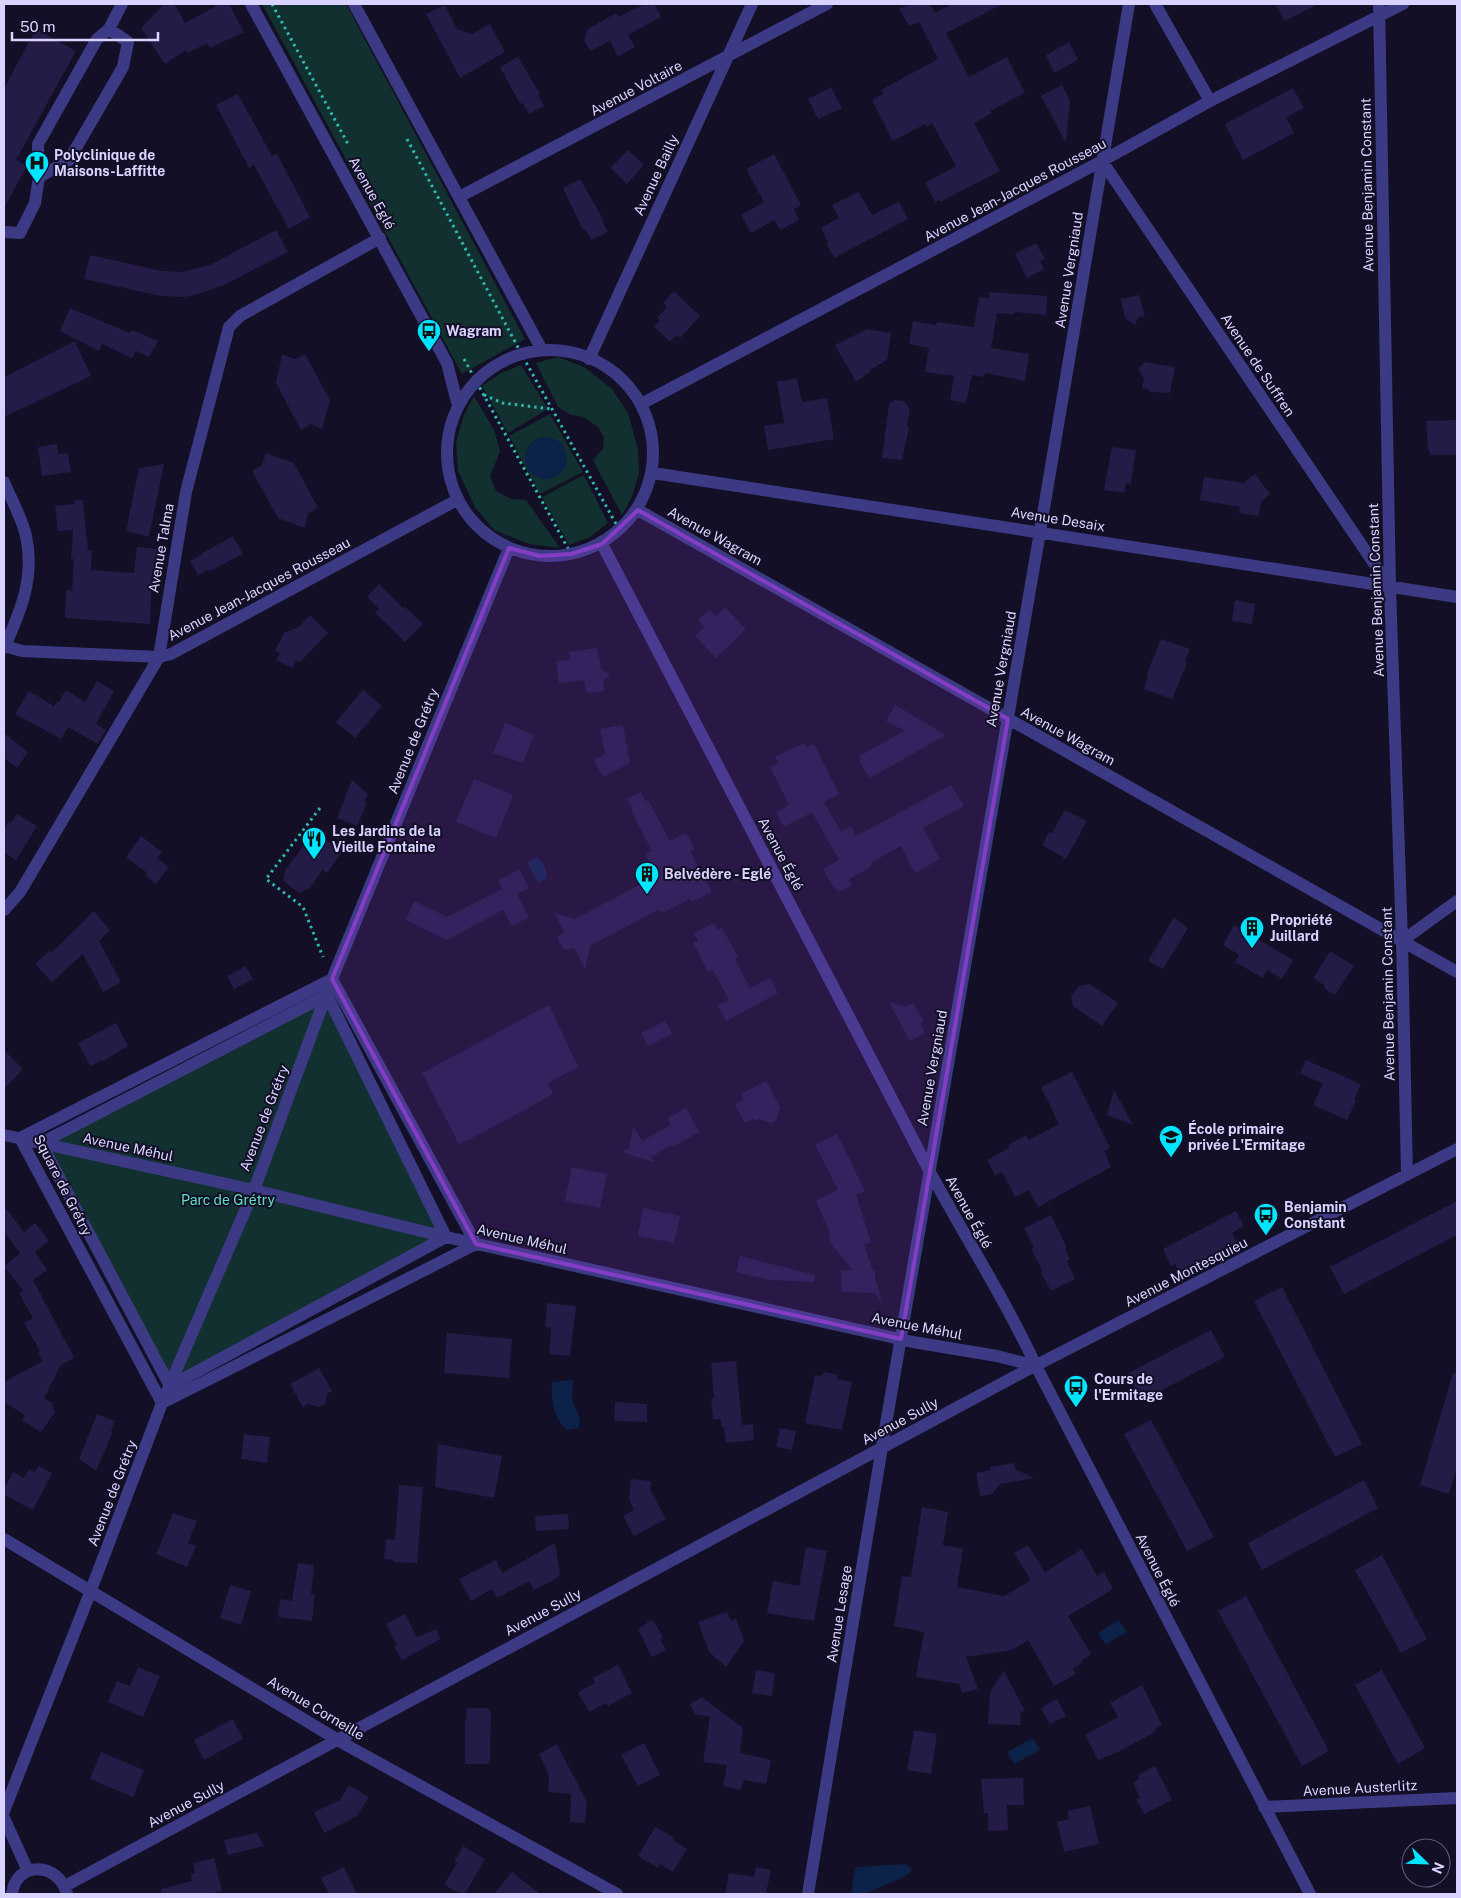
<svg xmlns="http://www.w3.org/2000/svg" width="1461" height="1898" viewBox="0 0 1461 1898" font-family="'Public Sans',sans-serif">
<rect width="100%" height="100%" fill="#130f26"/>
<path fill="#12302f" d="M262,4H346L525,339L462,374Z
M558,357L584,367L612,389L628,413L638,449L639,473L632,497L622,515L593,460L603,449L604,437L598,427L584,417L571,415L558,407L536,363Z
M521,365L548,409L508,433L482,386L501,373Z
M474,396L494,430L500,451L490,477L496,491L511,499L526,500L560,548L529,544L494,530L475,507L458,471L456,442L464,415Z
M550,414L583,472L540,494L509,436Z
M584,475L608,523L590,537L569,545L542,497Z
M327,995L446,1237L170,1386L41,1143Z"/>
<path fill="#0c2248" d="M525 458a21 21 0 1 1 42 0a21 21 0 1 1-42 0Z
M537,857C543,862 547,869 547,878L538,883L527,862Z
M573,1380L572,1399L580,1419L579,1428L567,1430C553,1418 551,1400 552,1382Z
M1119,1620L1126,1632L1106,1645L1098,1633Z
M1033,1738L1040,1750L1014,1764L1007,1752Z
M905,1864L912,1869L908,1875L865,1894H851L855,1869L857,1867Z"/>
<path fill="#241b47" d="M164,4H174L185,23L220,4H229L244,32L210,48L207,43L188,53L186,50L165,64L141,28Z
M645,4H654L661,17L628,35L635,47L618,57L610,41L590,51L584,40L588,29L616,13L618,17Z
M909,4H930L935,13L952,4H1003L946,33L969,77L1007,57L1025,93L990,111L992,113L974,123L1000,171L940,202L939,200L935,202L925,183L956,166L932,123L926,127L925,124L893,141L872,100L883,94L881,90L938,59L919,22L909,26L899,9Z
M1275,4H1318L1285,21Z
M445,5L457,29L472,34L490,24L505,52L460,78L426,14Z
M36,29L76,51L16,160L27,166L4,208V88Z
M1069,42L1078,60L1054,73L1046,55Z
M518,57L540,94L538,95L544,106L529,114L523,103L520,104L500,67Z
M1062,85L1070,101L1066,143L1041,96Z
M831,87L842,108L818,119L808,99Z
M1293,88L1304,108L1286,117L1294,133L1243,160L1225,124Z
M238,94L272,156L277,154L310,217L289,229L254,165L249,168L216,105Z
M628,150L644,165L627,184L610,168Z
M774,154L801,205L794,209L799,220L780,230L774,220L751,233L741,215L764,202L746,169Z
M580,179L603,219L602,221L608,232L591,240L585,229L583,230L563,188Z
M859,192L872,215L899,202L908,219L834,258L826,243L828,242L821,228L839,218L832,205Z
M276,230L288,252L224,285L195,295L184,297L161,296L84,279L90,255L162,271L182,272L210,265Z
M1036,243L1045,259L1040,261L1044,269L1027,278L1015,254Z
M674,291L700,316L680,338L676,335L670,342L654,327L660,320L657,318L667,307L663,303Z
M989,292L1047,296L1046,315L1015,312L1014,314L997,313L991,348L1029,354L1025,381L985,373L984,377L972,375L966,403L950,400L954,376L925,372L929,348L909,344L913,321L936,325L937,322L974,327L979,297L989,298Z
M1139,295L1145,316L1138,318L1135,325L1125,318L1121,299Z
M70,308L130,333L132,330L158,341L149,357L136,351L132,358L102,344L99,351L60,331Z
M867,329L891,333L887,360L870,370L871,371L856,382L835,345Z
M75,341L91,376L4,417V377Z
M282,354L295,359L305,354L330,400L322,429L311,424L301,430L276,383Z
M1145,362L1175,367L1170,393L1151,392L1149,390L1142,388L1144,379L1138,368Z
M797,378L802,402L827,398L834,439L768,450L764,426L784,423L777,382Z
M895,400L904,401L910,409L907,427H909L902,460L882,458L889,404Z
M1456,420L1457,455H1430V451L1428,450L1426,421Z
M57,444L58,454L68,453L71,472L42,476L38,447Z
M1112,447L1136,450L1131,484L1126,483L1124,493L1104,490Z
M266,453L294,463L318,508L308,514L305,528L278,518L252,471L262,465Z
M164,464L149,537L126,531L139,468Z
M1255,474L1270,494L1261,502L1259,516L1239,513L1240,507L1200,500L1204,477L1243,483Z
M75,500H83L88,550H92L91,570L134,573L137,547L158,549L156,571L152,570L150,624L65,618L66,590L72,591L74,559H71L73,530L58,531L55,506L74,504Z
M233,536L243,554L210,571L207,570L198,575L190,561L202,555L201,554Z
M379,584L403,608L404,606L423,624L405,642L375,613L379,609L367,597Z
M1235,600L1255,604L1252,624L1232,621Z
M725,607L746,629L716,658L695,636L704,627L698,620L709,610L716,616Z
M310,615L328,633L300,662L296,661L292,668L276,660L280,653L275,651L284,633L299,627Z
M1161,639L1190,649L1185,662L1187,663L1172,699L1144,689L1148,677L1146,676Z
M597,648L601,669L610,675L603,681L605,691L587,693L584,680L559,683L556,661L570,660L569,652Z
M97,681L114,691L96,724L106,730L98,744L68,727L61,739L15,714L29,691L54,706L58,701L59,702L66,690L85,702Z
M363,690L382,706L355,738L336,722Z
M895,705L946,735L870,778L859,762L861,760L859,756L905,731L886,721Z
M505,723L534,735L523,763L493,753Z
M623,725L630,763L603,777L594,760L605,754L600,729Z
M4,733L28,752L17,768L4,758Z
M804,743L807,747L814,744L839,794L824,802L841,832L851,826L856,836L951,785L964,806L923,828L940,859L915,873L901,846L872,862L869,868L849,879L852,885L838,892L835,887L834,888L823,869L839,860L812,812L784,827L776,812L789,805L770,767L778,763L775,757Z
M474,779L513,795L496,838L456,822Z
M352,780L368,794L365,802L367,803L357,826L337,818Z
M641,792L646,802L648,800L670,841L686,833L695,849L691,851L694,860L712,892L692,902L690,899L664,912L657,910L590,946L585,969L574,948L564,950L557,938L564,931L554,913L575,919L645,882L646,877L655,872L645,854L652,851L631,810L633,809L627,799Z
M1065,810L1087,821L1066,859L1042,845L1049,832L1052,833Z
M17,814L37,826L16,860L4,852V829L9,821L11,823Z
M315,831L342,852L327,873L322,870L310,888L299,893L283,881L285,870Z
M141,836L162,852L157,858L169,867L156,884L147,877L146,872L126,857Z
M519,869L529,888L517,894L529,917L512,926L503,910L447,940L406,920L414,901L447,917L502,889L498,881Z
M94,911L110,930L99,941L121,982L103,992L83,954L52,982L35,964L49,951L51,953Z
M1174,917L1188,928L1163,969L1148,961Z
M714,923L718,930L722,928L738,957L735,959L750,988L770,978L778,993L726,1021L718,1005L729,1000L713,970L708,972L693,943L698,940L694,933Z
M1234,925L1293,960L1282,979L1267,970L1263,978L1235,962L1239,955L1223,945Z
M1330,951L1354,966L1335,995L1325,989L1324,985L1313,978Z
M246,966L253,979L234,989L227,976Z
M1090,984L1118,1003L1102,1026L1073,1006L1071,996L1079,986Z
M889,1002L905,1007L913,1003L924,1022L920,1024L925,1033L910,1041Z
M549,1005L578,1067L548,1083L553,1094L508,1119L466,1141L465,1140L459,1144L422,1073Z
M665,1021L672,1034L648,1046L641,1033Z
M116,1023L128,1046L103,1061L102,1060L90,1066L78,1043Z
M4,1050L23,1069L4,1089Z
M1306,1060L1361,1084L1354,1100L1356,1101L1347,1120L1313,1105L1323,1084L1300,1073Z
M1072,1072L1110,1148L1104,1151L1111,1167L1038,1207L1029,1190L1015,1197L1002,1172L995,1175L987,1160L1009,1148L1008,1145L1026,1135L1029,1140L1059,1124L1041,1087Z
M766,1081L781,1108L779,1109L777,1120L771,1123L759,1119L755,1121L754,1118L745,1123L735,1105L744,1100L741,1094Z
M1114,1090L1133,1125L1107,1115Z
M686,1108L699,1132L673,1147L671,1145L651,1157L654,1162L621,1152L629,1148L633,1126L642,1141L671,1125L668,1118Z
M837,1134L865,1191L856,1195L871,1242L864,1245L873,1271H875V1278L883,1304L874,1293L842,1292L841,1270H853L830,1243L829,1231L816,1201L838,1190L815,1145Z
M572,1167L607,1174L600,1208L565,1201Z
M1457,1201V1235L1344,1294L1330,1267Z
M4,1206L24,1232L35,1223L49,1241L35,1252L47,1270L33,1280L69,1348L71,1346L70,1349L74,1358L61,1365L44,1398L51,1402L55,1412L41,1432L22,1420L25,1415L4,1402V1382L43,1361L38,1352L40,1351L24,1323L33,1318L19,1293L23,1291L4,1266L20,1253L4,1232Z
M643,1208L680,1216L674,1243L638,1236Z
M1236,1211L1244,1226L1232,1233L1237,1242L1179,1272L1175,1264L1171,1266L1163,1249Z
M1051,1215L1067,1248L1065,1249L1070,1259L1067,1261L1075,1279L1051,1291L1041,1273L1043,1272L1031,1248L1034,1247L1024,1228Z
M740,1256L815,1275L814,1282L770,1280L736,1272Z
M1282,1287L1362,1444L1335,1457L1254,1301Z
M547,1303L576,1306L570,1356L549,1354L551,1328L545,1327Z
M1211,1330L1225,1357L1141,1401L1127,1374Z
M447,1333L512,1339L509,1378L444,1373Z
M736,1361L742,1425L753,1424L754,1440L726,1443L724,1427H722L720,1419L713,1420L711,1399L714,1398L711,1363Z
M319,1368L332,1391L327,1394L325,1404L319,1407L308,1404L303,1407L290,1384Z
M824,1372L838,1375L837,1379L852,1382L842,1430L805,1423L815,1375L822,1376Z
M1453,1373H1457V1467L1449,1494L1420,1485Z
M615,1402L647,1404V1422L614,1421Z
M97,1414L115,1421L111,1431L113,1432L96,1471L79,1459Z
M1151,1420L1214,1537L1187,1551L1124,1434Z
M780,1428L796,1431L792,1450L776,1447Z
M244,1434L270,1437L267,1463L241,1459Z
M438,1444L502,1456L494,1498L435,1487Z
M1014,1463L1015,1469L1034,1478L1000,1484L992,1494L980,1496L976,1473L991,1470L990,1467Z
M39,1466L52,1473L33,1510L4,1495V1489L13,1472L24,1478L29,1469L35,1472Z
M631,1479L651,1481L650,1489L666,1519L634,1536L623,1516L634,1510L629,1499Z
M1364,1480L1378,1508L1262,1570L1248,1543Z
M399,1485L423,1487L417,1563L393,1562L394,1560L384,1559L386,1539L395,1540Z
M922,1507L948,1512L943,1545L963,1549L957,1587L1004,1596L1031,1580L1014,1553L1028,1545L1045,1572L1082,1549L1097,1576L1104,1572L1113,1589L1068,1616L1091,1654L1081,1661L1082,1663L1073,1669L1076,1674L1054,1686L1028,1640L1012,1650L966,1657L978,1689L962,1693L959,1684L916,1677L924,1632L894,1626L902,1576L911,1577Z
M173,1513L197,1521L188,1543L196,1546L187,1567L156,1554Z
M568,1514L569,1529L536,1531L535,1516Z
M555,1543L560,1574L554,1580L534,1590L529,1581L497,1598L492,1589L471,1601L459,1579L496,1560L502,1573Z
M806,1547L827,1551L814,1621L767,1613L773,1581L799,1586Z
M1382,1555L1427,1639L1401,1653L1355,1570Z
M298,1563L314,1565L311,1594H315L312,1621L278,1617L280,1599L292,1601Z
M230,1585L251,1591L241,1625L220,1618Z
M1246,1596L1329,1751L1302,1766L1218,1611Z
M727,1612L731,1621L736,1618L744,1641L726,1667L709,1652L698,1622Z
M405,1614L417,1637L436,1629L441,1639L402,1660L394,1646L397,1645L386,1624Z
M651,1620L652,1622L654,1621L663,1638L660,1639L666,1650L652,1657L638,1629Z
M618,1665L632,1693L608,1706L606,1703L589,1712L578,1692L595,1683L593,1678Z
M138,1667L160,1676L143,1717L108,1702L117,1681L130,1686Z
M756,1670L775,1673L772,1696L752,1693Z
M1382,1670L1425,1748L1398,1764L1355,1685Z
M1004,1671L1025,1711L1020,1712L1021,1725L988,1724L990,1692Z
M1142,1685L1162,1725L1154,1730L1155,1732L1118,1752L1098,1760L1085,1735L1118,1717L1110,1703Z
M702,1697L743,1728L740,1753L771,1760L766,1784L744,1780L741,1790L723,1786L727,1765L703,1762L710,1717L695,1714L690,1704Z
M1057,1699L1066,1716L1050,1724L1041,1708Z
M467,1708H489V1711H491L490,1761L489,1764H465V1720H466Z
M233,1719L243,1739L204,1760L194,1740Z
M914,1730L937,1734L931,1774L907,1770Z
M644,1743L660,1775L638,1786L621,1755Z
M557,1744L587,1802L585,1823L570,1822L571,1794L548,1792L549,1776L539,1754Z
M101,1752L144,1770L133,1797L90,1779Z
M1155,1766L1172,1800L1144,1814L1136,1799L1140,1798L1133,1783L1139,1779L1138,1775Z
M1023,1778L1024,1805H1007L1008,1830L988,1831V1813H984L981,1779Z
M349,1785L369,1797L357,1816L324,1833L314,1812L340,1800Z
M1090,1806L1099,1844L1064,1852L1057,1822L1069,1819L1067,1811Z
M655,1827L675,1838L673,1840L687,1849L673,1872L660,1864L658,1868L638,1856Z
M257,1833L264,1846L228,1855L224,1840Z
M463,1846L485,1859L465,1894H461L444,1885L457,1863L454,1862Z
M214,1858L222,1891L207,1894H161V1889L192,1881L191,1874L195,1873L193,1863Z
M344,1867L357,1894H329L321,1878Z
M756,1867L771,1870L766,1894H725L729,1873L754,1877Z
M512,1872L540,1894H494Z"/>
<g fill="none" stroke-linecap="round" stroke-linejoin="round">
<path stroke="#2fb8b0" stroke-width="3" stroke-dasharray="2.5 4" stroke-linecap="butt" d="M272,4L348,144
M407,139L522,355L620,531
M464,359L571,554
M484,395L503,403L551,409
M320,808L266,879L303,907L323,957"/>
<path stroke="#3d3a85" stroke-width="12" d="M251,4L447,363L457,402
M354,4L542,350
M1155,4L1210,101
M1379,4L1390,587L1402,941L1407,1175
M109,29L128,42L123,67L69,160L39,177L38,144L97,39L109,29L122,4
M1102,161L1390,587
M459,197L827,4
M4,232L20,233L35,203L39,177
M447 453a103 103 0 1 1 206 0a103 103 0 1 1-206 0Z
M589,359L752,4
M641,404L1102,161L1210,101L1403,4
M653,473L1457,597
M4,482C11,499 22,518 26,536C35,577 21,611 4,648
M638,510L1457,972
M602,544L930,1172C965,1237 1005,1299 1036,1366L1310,1894
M5,646L22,651L159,657L171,654L457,500
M4,910L20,892L159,657L186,492L229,327L240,316L380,238
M1402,941L1457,901
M332,979L476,1244L162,1403L20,1138Z
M327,995L446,1237L170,1386L41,1143Z
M4,1135L254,1190L446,1237L913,1342L997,1356L1036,1366
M4,1539L348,1746L617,1894
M1264,1807L1457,1798
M4,1811L88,1598L162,1403L254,1190L332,979L509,548
M4,1818L28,1871
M65,1886L1025,1371L1457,1149
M12,1894C16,1860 59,1862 67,1894
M808,1894L882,1447L1040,532L1129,4"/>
</g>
<path fill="#843dc5" fill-opacity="0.2" stroke="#843dc5" stroke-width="4" stroke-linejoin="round" d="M638,510L1008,719L901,1339L476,1244L332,979L509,548L540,556L571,554L602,544Z"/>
<defs>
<symbol id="hospital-pin" viewBox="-11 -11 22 30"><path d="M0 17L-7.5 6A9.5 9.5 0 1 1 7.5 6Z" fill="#00e5ff" stroke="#130f26"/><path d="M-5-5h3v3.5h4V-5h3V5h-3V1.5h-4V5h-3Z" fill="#111"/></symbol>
<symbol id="bus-pin" viewBox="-11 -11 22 30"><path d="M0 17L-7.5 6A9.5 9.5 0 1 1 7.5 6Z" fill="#00e5ff" stroke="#130f26"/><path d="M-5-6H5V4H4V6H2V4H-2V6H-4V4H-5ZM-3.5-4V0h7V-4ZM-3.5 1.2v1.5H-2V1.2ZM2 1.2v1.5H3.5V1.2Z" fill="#111"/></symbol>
<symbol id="restaurant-pin" viewBox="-11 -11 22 30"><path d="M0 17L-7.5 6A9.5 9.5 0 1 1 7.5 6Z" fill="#00e5ff" stroke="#130f26"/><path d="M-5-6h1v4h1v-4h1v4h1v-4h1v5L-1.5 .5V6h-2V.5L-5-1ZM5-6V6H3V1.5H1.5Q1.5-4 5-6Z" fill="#111"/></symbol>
<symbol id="building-pin" viewBox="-11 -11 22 30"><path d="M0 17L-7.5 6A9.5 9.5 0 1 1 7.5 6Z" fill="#00e5ff" stroke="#130f26"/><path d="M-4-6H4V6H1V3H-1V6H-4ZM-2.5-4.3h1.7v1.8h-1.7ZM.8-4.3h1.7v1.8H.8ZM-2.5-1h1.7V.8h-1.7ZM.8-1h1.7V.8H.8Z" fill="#111"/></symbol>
<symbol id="school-pin" viewBox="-11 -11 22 30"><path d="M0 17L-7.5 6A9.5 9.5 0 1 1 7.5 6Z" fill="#00e5ff" stroke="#130f26"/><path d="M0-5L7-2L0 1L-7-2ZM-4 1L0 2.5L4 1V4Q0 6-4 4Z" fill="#111"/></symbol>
</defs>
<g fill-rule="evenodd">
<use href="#hospital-pin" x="23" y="149" width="28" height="38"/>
<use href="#bus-pin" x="415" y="317" width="28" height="38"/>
<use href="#restaurant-pin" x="300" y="825" width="28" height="38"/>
<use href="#building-pin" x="633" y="860" width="28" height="38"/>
<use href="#building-pin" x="1238" y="914" width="28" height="38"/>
<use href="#school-pin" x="1157" y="1123" width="28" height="38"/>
<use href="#bus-pin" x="1252" y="1201" width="28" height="38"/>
<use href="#bus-pin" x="1062" y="1373" width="28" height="38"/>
</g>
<g text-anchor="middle" stroke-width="4" stroke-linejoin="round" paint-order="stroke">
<g font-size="14" fill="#d9d4ff" stroke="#130f26">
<text transform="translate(636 88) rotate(-28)" y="5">Avenue Voltaire</text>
<text transform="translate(656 175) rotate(-65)" y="5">Avenue Bailly</text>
<text transform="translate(1367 185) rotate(-91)" y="5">Avenue Benjamin Constant</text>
<text transform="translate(1015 190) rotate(-28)" y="5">Avenue Jean-Jacques Rousseau</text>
<text transform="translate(372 193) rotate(61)" y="5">Avenue Eglé</text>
<text transform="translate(1069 270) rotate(-81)" y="5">Avenue Vergniaud</text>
<text transform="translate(1258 365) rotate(56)" y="5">Avenue de Suffren</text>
<text transform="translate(1058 519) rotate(9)" y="5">Avenue Desaix</text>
<text transform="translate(715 536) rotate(29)" y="5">Avenue Wagram</text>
<text transform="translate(161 548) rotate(-80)" y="5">Avenue Talma</text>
<text transform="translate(259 589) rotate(-28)" y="5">Avenue Jean-Jacques Rousseau</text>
<text transform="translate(1376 590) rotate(-92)" y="5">Avenue Benjamin Constant</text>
<text transform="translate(1001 669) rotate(-80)" y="5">Avenue Vergniaud</text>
<text transform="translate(1068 736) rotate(29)" y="5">Avenue Wagram</text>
<text transform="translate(413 741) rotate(-68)" y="5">Avenue de Grétry</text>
<text transform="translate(781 854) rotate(62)" y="5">Avenue Églé</text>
<text transform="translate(1388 994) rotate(-91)" y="5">Avenue Benjamin Constant</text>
<text transform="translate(932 1068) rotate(-80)" y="5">Avenue Vergniaud</text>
<text transform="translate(264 1118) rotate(-69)" y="5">Avenue de Grétry</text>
<text transform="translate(128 1147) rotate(12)" y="5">Avenue Méhul</text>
<text transform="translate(63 1185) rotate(63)" y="5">Square de Grétry</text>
<text transform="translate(969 1212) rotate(61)" y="5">Avenue Églé</text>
<text transform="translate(522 1239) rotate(13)" y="5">Avenue Méhul</text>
<text transform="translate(1186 1272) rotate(-27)" y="5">Avenue Montesquieu</text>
<text transform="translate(917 1326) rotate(11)" y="5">Avenue Méhul</text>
<text transform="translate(900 1421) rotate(-28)" y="5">Avenue Sully</text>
<text transform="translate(112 1493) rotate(-69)" y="5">Avenue de Grétry</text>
<text transform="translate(1158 1570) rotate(63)" y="5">Avenue Églé</text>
<text transform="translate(543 1612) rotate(-28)" y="5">Avenue Sully</text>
<text transform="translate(839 1614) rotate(-81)" y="5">Avenue Lesage</text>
<text transform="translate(316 1708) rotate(31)" y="5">Avenue Corneille</text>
<text transform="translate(1360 1788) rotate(-3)" y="5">Avenue Austerlitz</text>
<text transform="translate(186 1804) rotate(-28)" y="5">Avenue Sully</text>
</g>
<g font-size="14" font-weight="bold" fill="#d9d4ff" stroke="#130f26" text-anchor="start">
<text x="54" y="160">Polyclinique de<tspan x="54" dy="16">Maisons-Laffitte</tspan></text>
<text x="446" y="336">Wagram</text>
<text x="332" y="836">Les Jardins de la<tspan x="332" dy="16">Vieille Fontaine</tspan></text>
<text x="664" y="879">Belvédère - Eglé</text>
<text x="1270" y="925">Propriété<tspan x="1270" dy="16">Juillard</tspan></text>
<text x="1188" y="1134">École primaire<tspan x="1188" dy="16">privée L'Ermitage</tspan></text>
<text x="1284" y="1212">Benjamin<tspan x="1284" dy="16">Constant</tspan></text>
<text x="1094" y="1384">Cours de<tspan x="1094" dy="16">l'Ermitage</tspan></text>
</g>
<g font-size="14" fill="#5fe0c0" stroke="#130f26">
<text x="228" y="1205">Parc de Grétry</text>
</g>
</g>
<rect width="1461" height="1898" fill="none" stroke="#d9d4ff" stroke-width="10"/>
<g transform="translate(1426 1863) rotate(113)"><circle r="24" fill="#130f26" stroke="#625e7d"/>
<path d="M0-4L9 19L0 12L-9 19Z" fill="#00e5ff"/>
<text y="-8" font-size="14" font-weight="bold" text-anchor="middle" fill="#d9d4ff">N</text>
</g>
<path d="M12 32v8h146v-8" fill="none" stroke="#d9d4ff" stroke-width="2.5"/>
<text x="20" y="32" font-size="15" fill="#d9d4ff" stroke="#130f26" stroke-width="4" paint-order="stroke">50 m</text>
</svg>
